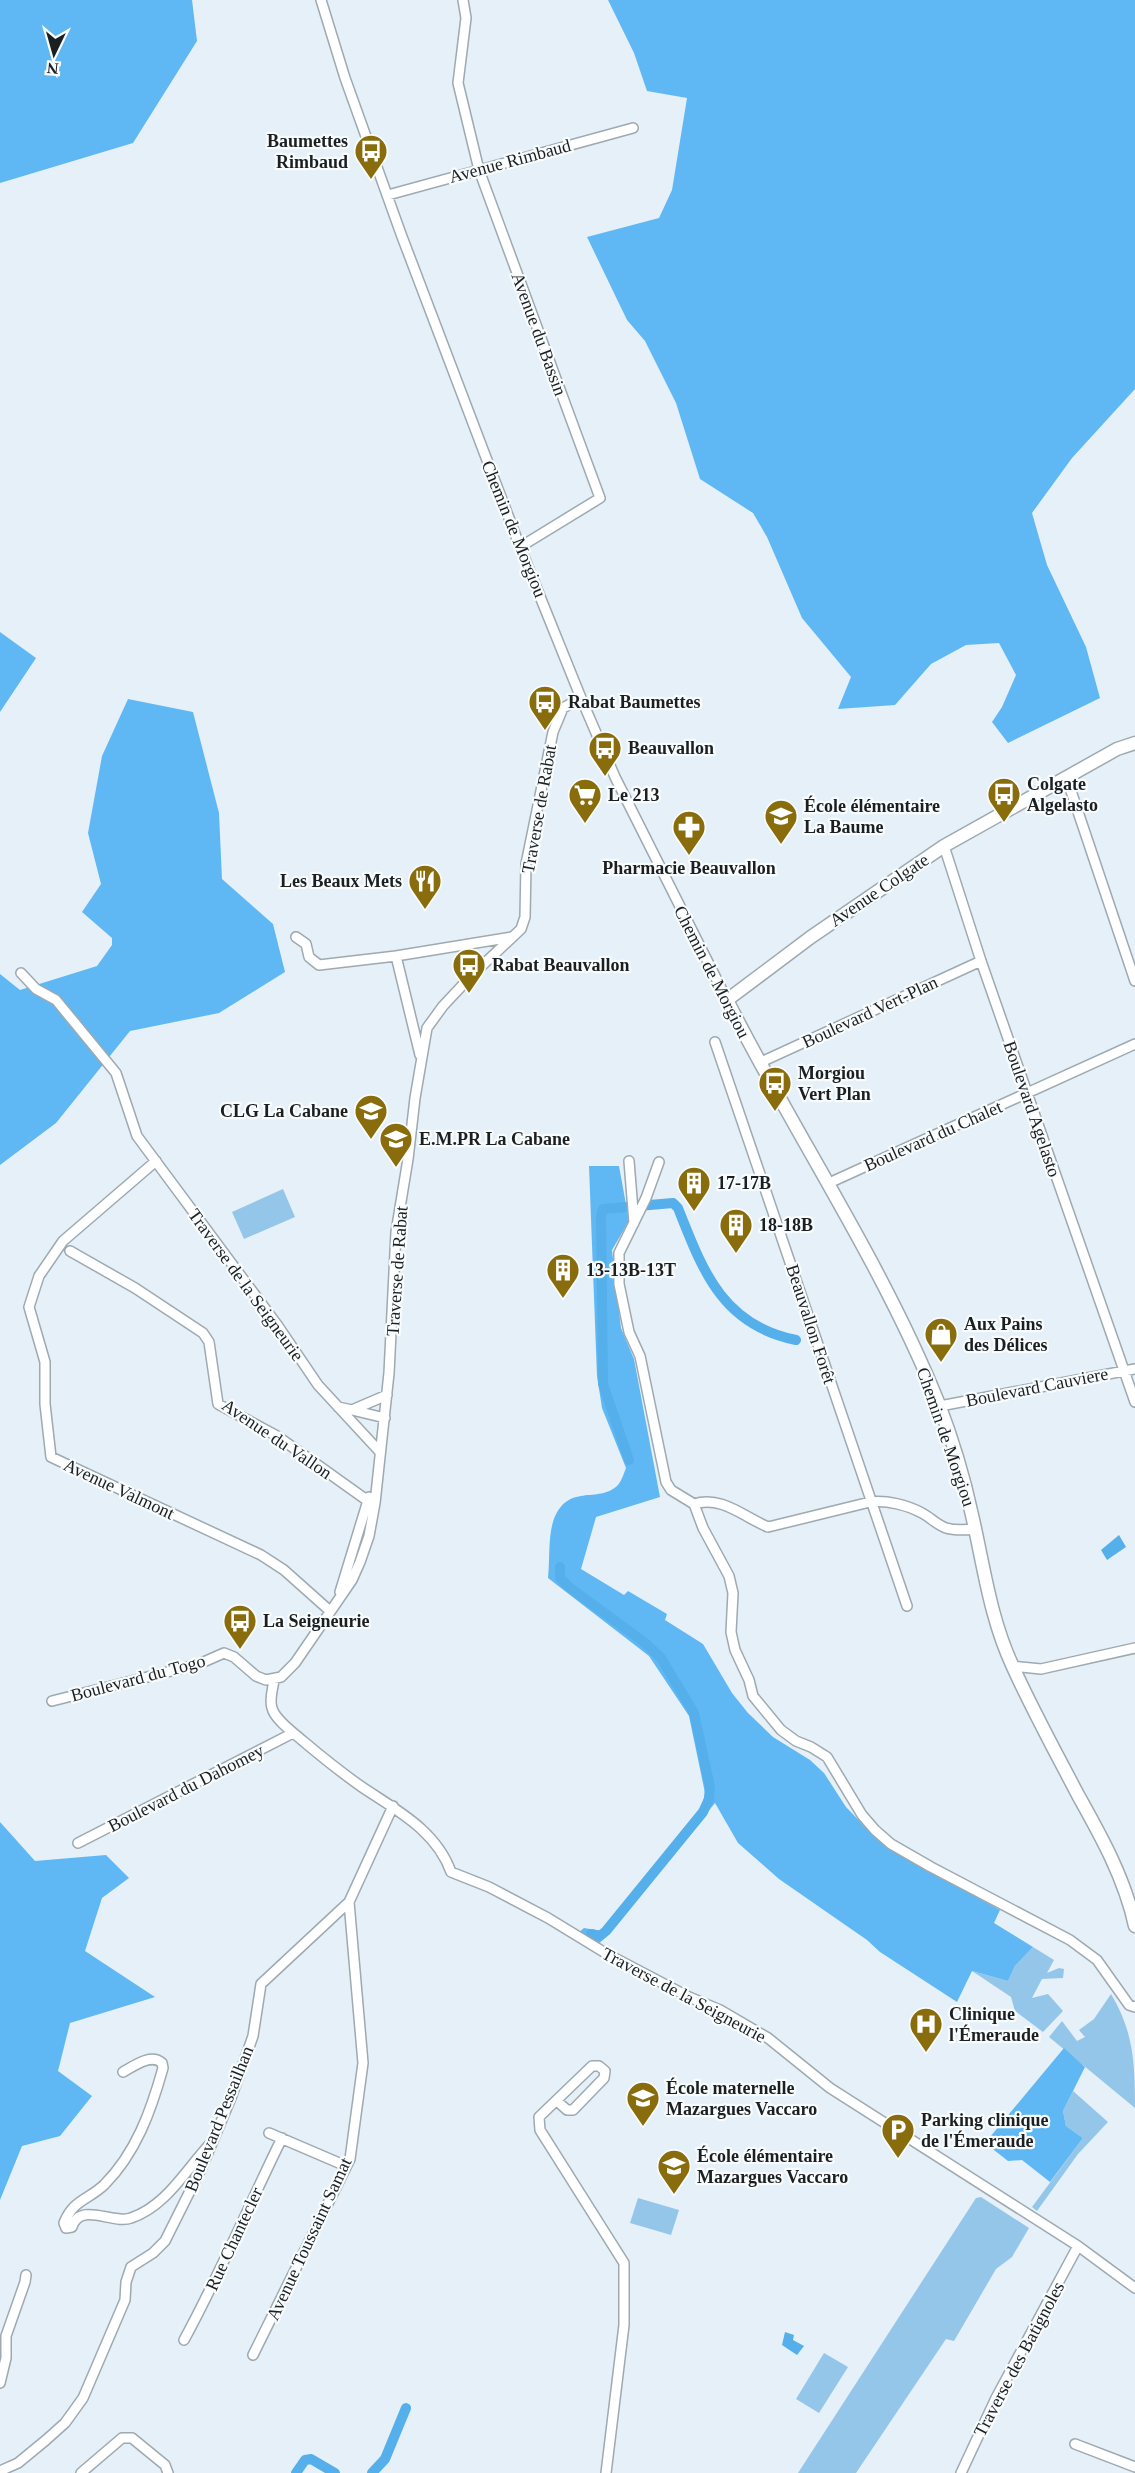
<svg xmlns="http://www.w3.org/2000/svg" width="1135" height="2473" viewBox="0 0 1135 2473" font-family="Georgia,serif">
<rect width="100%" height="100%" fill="#e5f0f8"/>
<path fill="#94c6e9" d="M283,1189L295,1217L244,1239L232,1212Z
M1033,1947L1054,1960L1047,1973L1059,1968L1064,1969L1063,1978L1042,1979L1032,1998L1048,1994L1063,2011L1043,2032L1015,2011L1011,1997L972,1971L1008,1981L1015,1966Z
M1111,1994C1134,2032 1135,2065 1135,2108L1049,2037L1062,2021L1077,2041L1085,2037L1079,2030L1094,2019Z
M1073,2091L1108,2122L1078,2154L1037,2211L1032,2207L1083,2138L1066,2126L1063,2111Z
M981,2197L1029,2228L1012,2257L996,2269L954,2341L946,2339L856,2473H798L976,2198Z
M638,2198L679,2210L671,2235L630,2223Z
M824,2353L848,2367L819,2413L796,2399Z"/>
<path fill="#5fb8f4" d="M0,0H192L197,41L133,143L0,183Z
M608,0H1135V389L1072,458L1032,513L1047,565L1086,647L1100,698L1008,743L992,722L1002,707L1016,675L999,643L966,645L931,664L895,705L838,709L851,677L802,618L767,537L753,513L700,479L676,403L645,341L627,320L587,237L659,218L672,190L687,98L647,91L634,53Z
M0,632L36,658L0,712Z
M128,699L193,712L219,813L222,879L273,924L285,972L219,1013L130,1031L56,1123L0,1165V974L20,990L97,966L112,945V938L82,912L101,884L88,833L102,756Z
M589,1166H619L629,1221L612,1250L621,1328L634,1359L660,1497L596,1517L581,1569L624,1595L628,1591L667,1614L665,1620L703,1644L732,1693L748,1713L773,1737L810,1760L824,1773L846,1807L872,1834L908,1859L1000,1910L994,1923L1033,1947L1015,1966L1008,1981L972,1971L957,2002L880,1952L867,1940L779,1879L738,1843L715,1803L599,1944L578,1933L584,1928L602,1931L702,1806L705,1793L689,1716L649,1656L548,1578C550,1560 548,1538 553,1522C567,1481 598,1505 618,1485C622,1480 624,1473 626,1468L602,1408L597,1376Z
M0,1822L35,1861L106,1855L129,1878L102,1898L85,1951L155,1997L70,2023L58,2071L92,2096L60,2136L22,2146L0,2200Z
M1064,2048L1085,2067L1063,2111L1066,2126L1083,2138L1050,2182L1022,2160L1008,2161L985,2143Z"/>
<path fill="#55afea" d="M1119,1535L1126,1547L1107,1560L1101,1550Z
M785,2332L794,2335L793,2340L804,2346L797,2355L782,2345Z"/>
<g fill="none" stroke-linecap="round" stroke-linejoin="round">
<path stroke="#55afea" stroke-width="10" d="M629,1460L603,1384L601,1216L603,1209L673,1203L678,1208C703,1271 722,1325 796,1340
M560,1567V1578L569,1587L644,1642L661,1658L694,1713L710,1787L709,1799L703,1812L606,1931L600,1936L591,1934
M296,2473L305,2460L311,2459L335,2473
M372,2473L385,2459L406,2408"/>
<defs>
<path id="street" d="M321,0L345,78L401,234L520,547L581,698L615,777L727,1000
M463,0L466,18L458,83L479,170L600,498L520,547
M388,195L633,128
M1071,791L1135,981
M944,846L981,961L1135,1402
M296,937L306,944L309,957L319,965L396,956L512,937
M396,956L420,1055
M21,973L36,989L56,1000L116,1073L137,1136L278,1326L318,1385L380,1452
M715,1042L907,1606
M759,1063L981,961
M156,1161L63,1241L39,1276L29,1307L45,1362V1404L51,1457L261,1555L284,1570L330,1611
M629,1161L634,1223
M659,1162L646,1198L619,1253V1284L629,1332L640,1356L666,1482L671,1490L694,1504L703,1528L729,1576L733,1593L731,1632L735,1650L749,1680L753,1696L781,1730L796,1741L811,1747L827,1757L862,1815L875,1830L891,1844L931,1867L1070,1940L1097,1960L1129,2005L1135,2007
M829,1183L1135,1044
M70,1251L135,1288L203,1333L209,1342L218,1404L277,1436L368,1501L375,1503
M940,1406L1135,1369
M338,1407L352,1410L387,1395
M352,1410L385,1418
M694,1504C721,1495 744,1517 768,1527L870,1502C887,1500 907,1505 922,1513C930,1517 937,1525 946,1528C956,1531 966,1530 975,1529
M340,1592L369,1497
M1012,1666L1041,1669L1135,1648
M274,1680C273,1688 269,1700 272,1708C275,1720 294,1733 303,1741C322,1757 342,1773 362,1787C396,1810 436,1830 451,1872L489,1887L548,1918L607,1954L689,1997L720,2010L768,2038L830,2088L1078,2246L1135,2288
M52,1701L199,1664L224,1653L234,1657L256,1676L266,1680L281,1677L295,1663L352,1580L360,1562L369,1536L375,1503L389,1373L396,1232L408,1159L415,1098L427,1028L443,1006L472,975L521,929L525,917L526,864L553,732L563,708L581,698
M78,1843L293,1733
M123,2072C134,2066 151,2053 162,2063L163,2068C151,2111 136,2153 104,2185C88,2200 73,2200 64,2223L66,2228L72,2227C80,2201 114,2225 131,2218C166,2206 185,2171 209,2145
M557,2101L567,2110H573L604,2078L605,2071L599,2066H592L539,2117L540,2130L624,2263V2325L606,2473
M269,2133L346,2166
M184,2340C220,2274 249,2205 282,2138
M253,2355L350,2159L363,2063L349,1902L393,1806
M0,2383L6,2358V2336L25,2282L26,2275
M1075,2444L1135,2467
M0,2471L18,2463L46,2440L65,2423L83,2398L125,2300L126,2282L131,2267L153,2253L165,2241L202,2167L231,2098L253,2036L261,1984L349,1902
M81,2473L122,2438H132L165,2465L168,2473
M961,2473L996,2398L1078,2246"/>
<path id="secondary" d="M1135,743L1117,749L944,846L811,937L727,1000C795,1135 881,1261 938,1402C952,1438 964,1478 972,1515C984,1567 990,1618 1013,1667C1033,1711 1056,1753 1078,1795C1101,1836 1125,1879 1135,1926"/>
</defs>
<use href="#street" stroke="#9ea9b0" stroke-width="12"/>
<use href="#secondary" stroke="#9ea9b0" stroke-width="15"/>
<use href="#street" stroke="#fff" stroke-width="9"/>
<use href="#secondary" stroke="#fff" stroke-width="12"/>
</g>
<defs>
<symbol id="bus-pin" viewBox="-11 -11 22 30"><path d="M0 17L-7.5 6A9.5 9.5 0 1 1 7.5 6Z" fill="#896d0c" stroke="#f9fcfd"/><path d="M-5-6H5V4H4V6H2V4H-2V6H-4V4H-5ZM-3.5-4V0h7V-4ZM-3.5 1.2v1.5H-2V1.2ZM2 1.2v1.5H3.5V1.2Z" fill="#fff"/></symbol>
<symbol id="supermarket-pin" viewBox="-11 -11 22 30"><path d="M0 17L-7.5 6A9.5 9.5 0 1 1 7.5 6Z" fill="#896d0c" stroke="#f9fcfd"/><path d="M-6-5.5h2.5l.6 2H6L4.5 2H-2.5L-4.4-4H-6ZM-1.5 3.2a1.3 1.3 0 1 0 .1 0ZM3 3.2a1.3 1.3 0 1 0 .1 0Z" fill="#fff"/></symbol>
<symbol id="school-pin" viewBox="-11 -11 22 30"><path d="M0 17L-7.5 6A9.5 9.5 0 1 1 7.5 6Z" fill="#896d0c" stroke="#f9fcfd"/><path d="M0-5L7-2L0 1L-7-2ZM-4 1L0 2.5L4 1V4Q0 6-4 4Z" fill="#fff"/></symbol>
<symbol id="pharmacy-pin" viewBox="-11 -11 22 30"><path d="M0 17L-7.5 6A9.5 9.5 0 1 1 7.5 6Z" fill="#896d0c" stroke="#f9fcfd"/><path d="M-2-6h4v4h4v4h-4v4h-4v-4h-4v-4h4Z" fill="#fff"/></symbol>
<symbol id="restaurant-pin" viewBox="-11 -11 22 30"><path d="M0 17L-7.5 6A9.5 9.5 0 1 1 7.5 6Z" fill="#896d0c" stroke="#f9fcfd"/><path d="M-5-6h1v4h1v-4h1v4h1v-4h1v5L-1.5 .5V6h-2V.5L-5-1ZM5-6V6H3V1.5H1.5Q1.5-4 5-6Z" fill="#fff"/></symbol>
<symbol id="building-pin" viewBox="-11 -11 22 30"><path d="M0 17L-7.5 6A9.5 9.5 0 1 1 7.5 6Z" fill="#896d0c" stroke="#f9fcfd"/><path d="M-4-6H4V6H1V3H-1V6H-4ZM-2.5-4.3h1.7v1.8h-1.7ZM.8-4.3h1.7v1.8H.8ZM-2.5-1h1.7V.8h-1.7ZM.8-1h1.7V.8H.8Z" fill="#fff"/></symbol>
<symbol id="shop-pin" viewBox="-11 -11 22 30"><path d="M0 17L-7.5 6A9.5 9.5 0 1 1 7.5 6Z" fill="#896d0c" stroke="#f9fcfd"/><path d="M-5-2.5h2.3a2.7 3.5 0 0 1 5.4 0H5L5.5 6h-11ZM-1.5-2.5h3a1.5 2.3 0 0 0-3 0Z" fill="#fff"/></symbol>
<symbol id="hospital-pin" viewBox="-11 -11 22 30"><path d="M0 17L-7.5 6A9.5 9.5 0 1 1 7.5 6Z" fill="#896d0c" stroke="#f9fcfd"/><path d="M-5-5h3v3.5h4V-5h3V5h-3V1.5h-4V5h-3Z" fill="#fff"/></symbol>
<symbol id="parking-pin" viewBox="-11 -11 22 30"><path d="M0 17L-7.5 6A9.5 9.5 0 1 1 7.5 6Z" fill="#896d0c" stroke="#f9fcfd"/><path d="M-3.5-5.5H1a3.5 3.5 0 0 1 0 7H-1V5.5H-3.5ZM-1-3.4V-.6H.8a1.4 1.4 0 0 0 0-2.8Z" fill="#fff"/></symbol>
</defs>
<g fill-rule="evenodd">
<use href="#bus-pin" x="352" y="132" width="38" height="52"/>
<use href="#bus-pin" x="526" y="683" width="38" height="52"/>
<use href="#bus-pin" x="586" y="729" width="38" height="52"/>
<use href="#bus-pin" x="985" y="775" width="38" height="52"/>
<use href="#supermarket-pin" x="566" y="776" width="38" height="52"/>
<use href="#school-pin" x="762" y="797" width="38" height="52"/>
<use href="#pharmacy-pin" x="670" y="808" width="38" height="52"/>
<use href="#restaurant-pin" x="406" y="862" width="38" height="52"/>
<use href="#bus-pin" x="450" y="946" width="38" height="52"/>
<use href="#bus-pin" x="756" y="1064" width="38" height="52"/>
<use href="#school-pin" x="352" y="1092" width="38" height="52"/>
<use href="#school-pin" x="377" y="1120" width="38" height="52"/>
<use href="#building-pin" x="675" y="1164" width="38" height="52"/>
<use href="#building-pin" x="717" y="1206" width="38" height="52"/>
<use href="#building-pin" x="544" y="1251" width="38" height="52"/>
<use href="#shop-pin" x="922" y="1315" width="38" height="52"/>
<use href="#bus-pin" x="221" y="1602" width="38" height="52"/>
<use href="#hospital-pin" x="907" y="2005" width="38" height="52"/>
<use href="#school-pin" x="624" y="2079" width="38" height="52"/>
<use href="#parking-pin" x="879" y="2111" width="38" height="52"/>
<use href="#school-pin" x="655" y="2147" width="38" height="52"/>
</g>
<g text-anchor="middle" stroke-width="4.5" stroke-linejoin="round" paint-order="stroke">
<g font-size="18" font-weight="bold" fill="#1b1f22" stroke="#f9fcfd" text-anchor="start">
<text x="348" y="147" text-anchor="end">Baumettes<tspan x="348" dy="21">Rimbaud</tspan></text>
<text x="568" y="708">Rabat Baumettes</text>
<text x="628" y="754">Beauvallon</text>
<text x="1027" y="790">Colgate<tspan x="1027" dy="21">Algelasto</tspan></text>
<text x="608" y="801">Le 213</text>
<text x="804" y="812">École élémentaire<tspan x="804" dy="21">La Baume</tspan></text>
<text x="689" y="874" text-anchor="middle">Pharmacie Beauvallon</text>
<text x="402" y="887" text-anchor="end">Les Beaux Mets</text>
<text x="492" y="971">Rabat Beauvallon</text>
<text x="798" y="1079">Morgiou<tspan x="798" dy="21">Vert Plan</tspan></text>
<text x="348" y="1117" text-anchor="end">CLG La Cabane</text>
<text x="419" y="1145">E.M.PR La Cabane</text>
<text x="717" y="1189">17-17B</text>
<text x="759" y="1231">18-18B</text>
<text x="586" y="1276">13-13B-13T</text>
<text x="964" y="1330">Aux Pains<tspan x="964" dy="21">des Délices</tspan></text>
<text x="263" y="1627">La Seigneurie</text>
<text x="949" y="2020">Clinique<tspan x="949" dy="21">l'Émeraude</tspan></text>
<text x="666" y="2094">École maternelle<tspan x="666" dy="21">Mazargues Vaccaro</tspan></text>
<text x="921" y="2126">Parking clinique<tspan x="921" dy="21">de l'Émeraude</tspan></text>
<text x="697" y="2162">École élémentaire<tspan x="697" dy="21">Mazargues Vaccaro</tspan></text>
</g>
<g font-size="18" fill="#1b1f22" stroke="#f9fcfd">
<text transform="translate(510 161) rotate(-15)" y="6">Avenue Rimbaud</text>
<text transform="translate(539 334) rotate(70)" y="6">Avenue du Bassin</text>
<text transform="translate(514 529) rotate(68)" y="6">Chemin de Morgiou</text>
<text transform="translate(539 809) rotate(-80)" y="6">Traverse de Rabat</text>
<text transform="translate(879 890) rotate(-34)" y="6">Avenue Colgate</text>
<text transform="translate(712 972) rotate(63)" y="6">Chemin de Morgiou</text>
<text transform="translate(870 1012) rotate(-25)" y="6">Boulevard Vert-Plan</text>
<text transform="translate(1032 1109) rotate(71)" y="6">Boulevard Agelasto</text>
<text transform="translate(933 1136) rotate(-24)" y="6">Boulevard du Chalet</text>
<text transform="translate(397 1271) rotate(-86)" y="6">Traverse de Rabat</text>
<text transform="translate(246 1285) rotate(54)" y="6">Traverse de la Seigneurie</text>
<text transform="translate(811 1324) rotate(72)" y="6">Beauvallon Forêt</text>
<text transform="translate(1037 1387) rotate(-11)" y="6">Boulevard Cauviere</text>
<text transform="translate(946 1437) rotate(71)" y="6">Chemin de Morgiou</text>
<text transform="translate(277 1439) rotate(34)" y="6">Avenue du Vallon</text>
<text transform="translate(119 1489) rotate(25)" y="6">Avenue Valmont</text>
<text transform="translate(138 1678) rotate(-15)" y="6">Boulevard du Togo</text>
<text transform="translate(186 1788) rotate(-27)" y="6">Boulevard du Dahomey</text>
<text transform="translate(684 1995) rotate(28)" y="6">Traverse de la Seigneurie</text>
<text transform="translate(219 2119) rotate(-68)" y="6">Boulevard Pessailhan</text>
<text transform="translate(234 2239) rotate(-65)" y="6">Rue Chantecler</text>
<text transform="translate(309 2239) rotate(-65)" y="6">Avenue Toussaint Samat</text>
<text transform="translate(1019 2359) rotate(-62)" y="6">Traverse des Batignoles</text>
</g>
</g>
<g transform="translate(54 54) rotate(185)" stroke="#f9fcfd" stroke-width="4.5" paint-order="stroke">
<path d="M0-4.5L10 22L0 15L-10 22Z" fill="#1b1f22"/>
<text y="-9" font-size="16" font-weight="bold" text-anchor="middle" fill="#1b1f22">N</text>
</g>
</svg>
